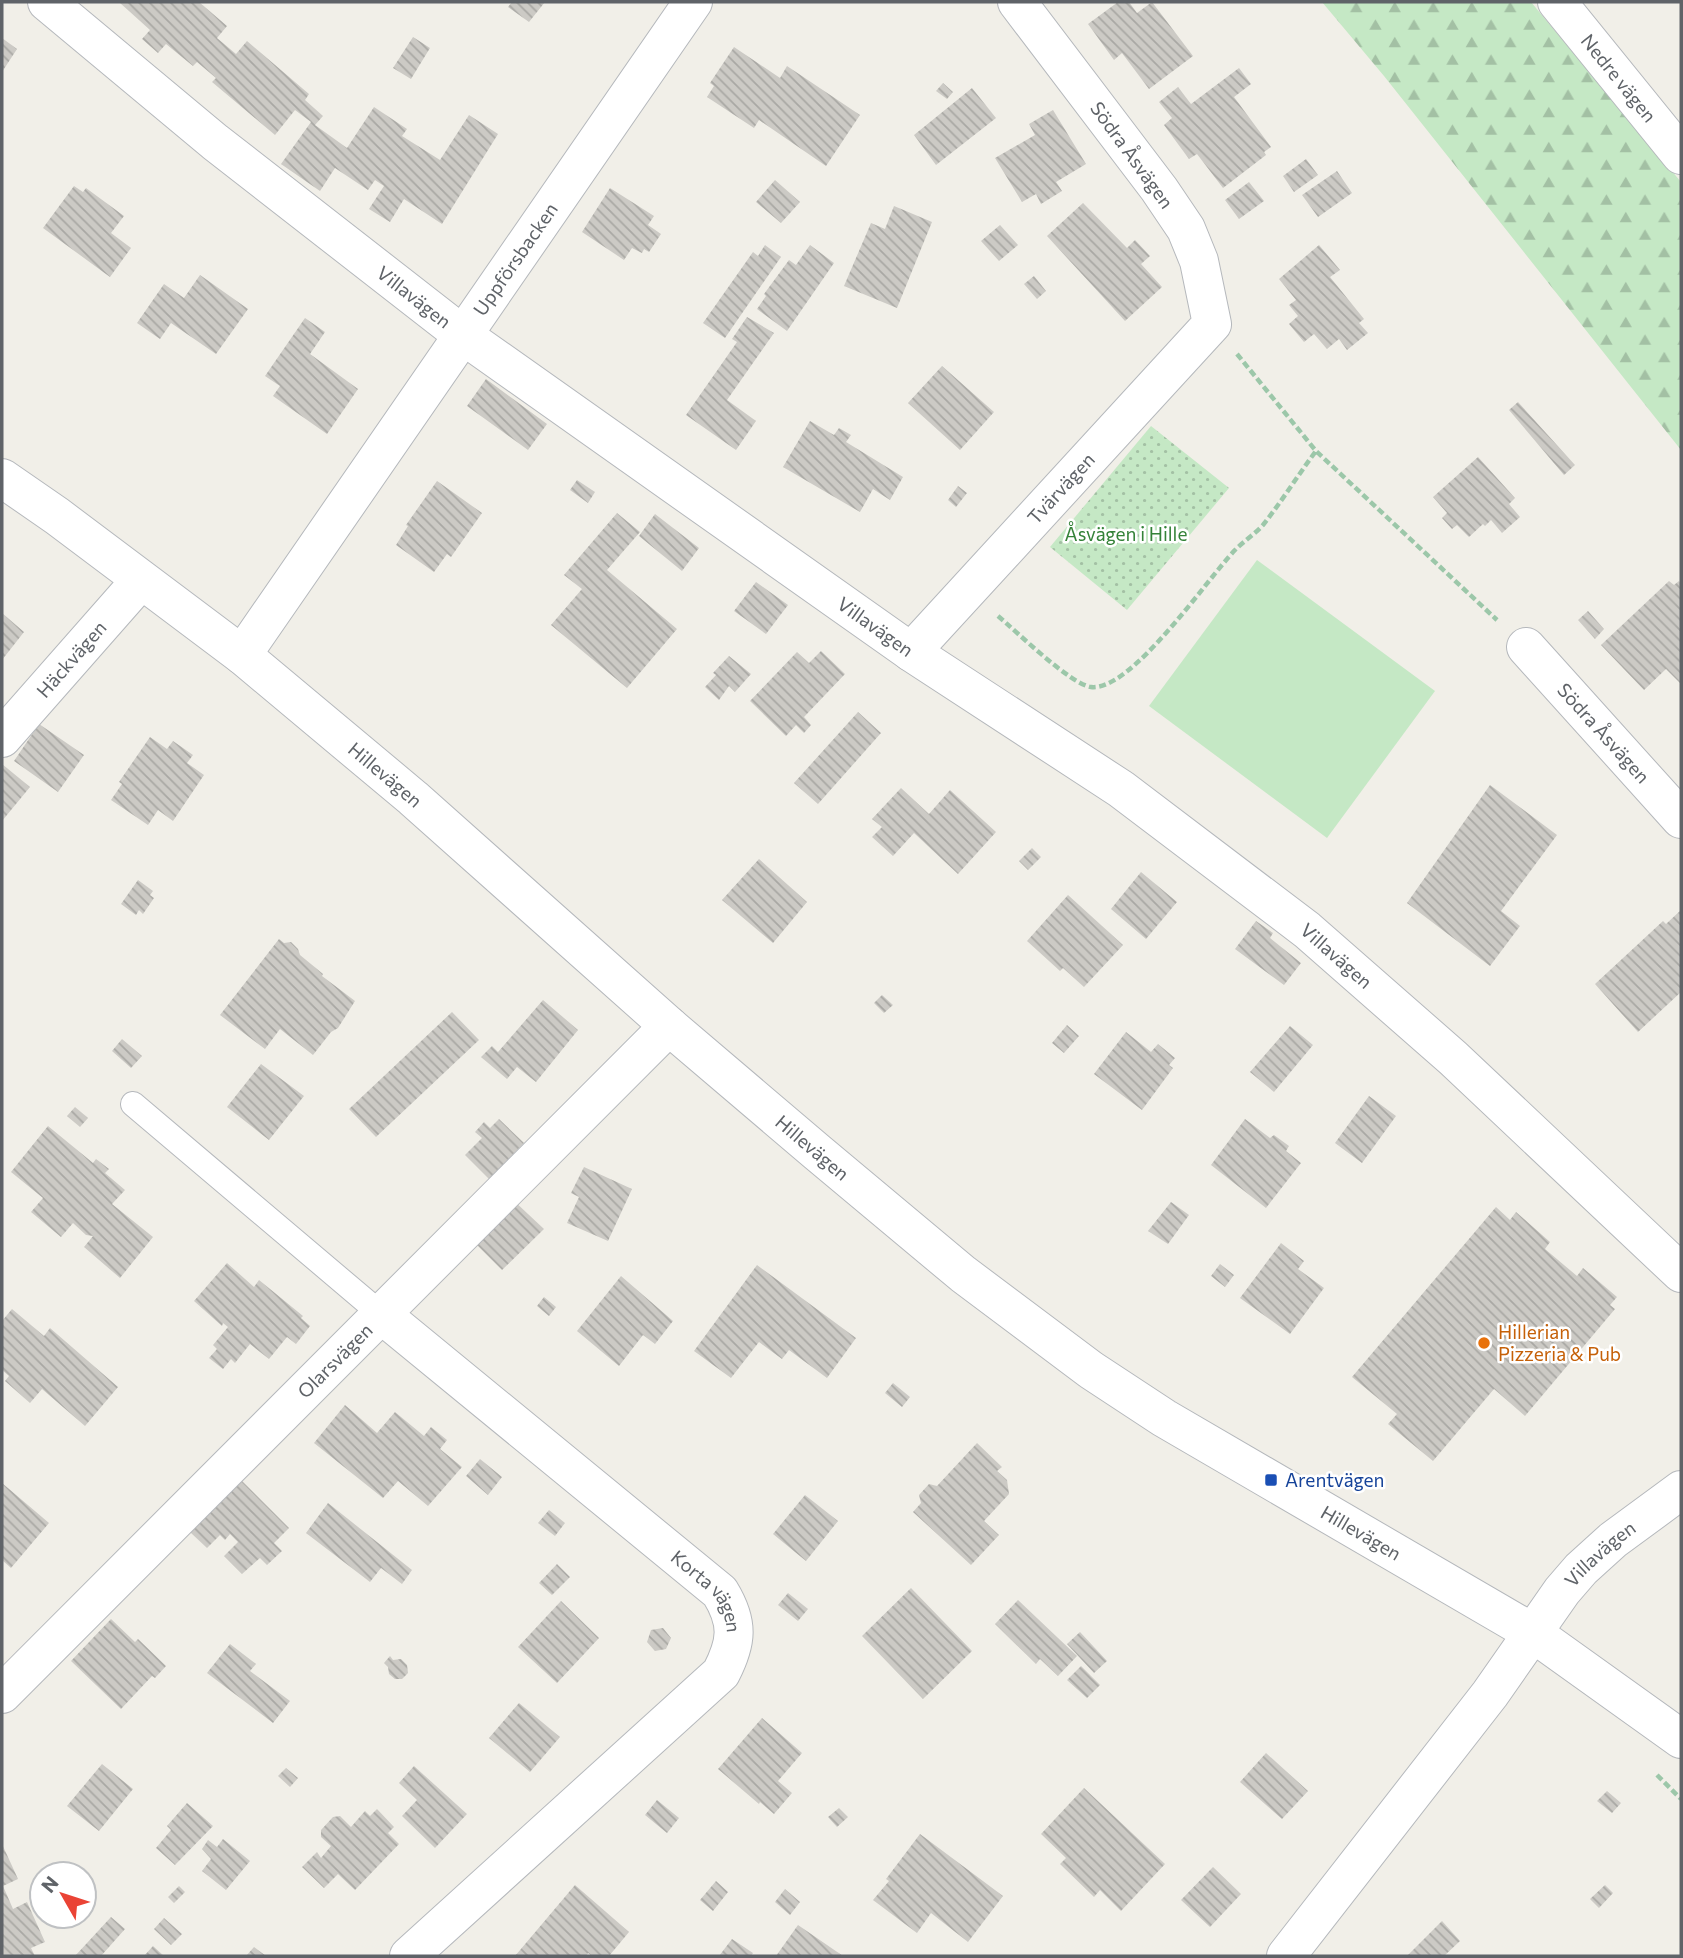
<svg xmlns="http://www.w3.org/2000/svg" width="1683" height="1958" viewBox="0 0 1683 1958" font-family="Commissioner,sans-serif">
<defs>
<pattern id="forest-firs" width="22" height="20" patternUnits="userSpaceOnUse" patternTransform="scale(1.75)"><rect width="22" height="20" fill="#c5e8c5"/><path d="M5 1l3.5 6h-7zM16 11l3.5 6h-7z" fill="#a3c0a4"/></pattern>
<pattern id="park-dots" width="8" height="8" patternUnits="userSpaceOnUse" patternTransform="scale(1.75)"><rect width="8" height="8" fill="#c5e8c5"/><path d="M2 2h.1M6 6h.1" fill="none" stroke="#a3c0a4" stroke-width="1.8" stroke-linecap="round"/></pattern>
<pattern id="building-back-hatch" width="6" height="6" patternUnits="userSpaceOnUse" patternTransform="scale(1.75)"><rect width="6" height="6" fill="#cccac5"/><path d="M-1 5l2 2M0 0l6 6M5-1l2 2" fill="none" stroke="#a9a8a4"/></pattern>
</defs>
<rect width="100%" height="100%" fill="#f1efe8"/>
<path fill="#c5e8c5" d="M1257,560L1435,691L1327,838L1149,706Z"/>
<path fill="url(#forest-firs)" d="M1322,2H1531L1681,182V450L1384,76Z"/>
<path fill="url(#park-dots)" d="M1151,426L1229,488L1127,610L1050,547Z"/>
<path fill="url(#building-back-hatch)" d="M119,2H199L227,26L217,38L236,54L247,41L309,94L305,100L323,116L315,125L347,148L374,107L407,129L402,136L440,160L469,115L498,134L442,224L404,199L390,222L369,209L384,186L375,180L368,190L335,168L320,191L281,164L311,122L295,110L275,135L212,82L216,78L197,62L193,66L166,44L158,53L142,39L150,30Z
M512,2H545L529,22L508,7Z
M1118,2H1129L1137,13L1152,2L1193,56L1149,89L1122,53L1114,60L1088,24Z
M413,37L430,48L411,79L393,68Z
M2,38L17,49L2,72Z
M734,47L780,78L787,66L860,115L826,166L759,120L754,128L707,97L714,86L710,83Z
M1239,68L1251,84L1234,97L1271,147L1264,152L1266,155L1223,188L1197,154L1189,159L1164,125L1172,118L1159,102L1178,87L1191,104Z
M943,83L953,92L947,99L936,91Z
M972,88L996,118L936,165L914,135Z
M1053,110L1086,164L1056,182L1062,191L1041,204L1036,194L1022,202L995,158L1035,135L1029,124Z
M1306,159L1318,175L1294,192L1283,176Z
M1337,171L1352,193L1318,217L1302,195Z
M775,180L800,202L781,223L756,202Z
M1249,182L1264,201L1239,219L1225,200Z
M74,186L83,192L86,188L124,216L111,233L131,248L110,277L43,228Z
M610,188L654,216L648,225L661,234L649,252L644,249L642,253L632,248L624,260L582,232Z
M1083,203L1127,248L1135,240L1150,256L1141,264L1162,287L1125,321L1047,236Z
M894,206L932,222L897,308L844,286L871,223L885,229Z
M1000,225L1018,245L999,261L981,241Z
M765,245L781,257L725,338L703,323L753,252L758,256Z
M810,245L834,263L787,331L757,309L766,296L764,294L789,260L796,265Z
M1319,245L1340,270L1330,277L1364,319L1359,323L1368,333L1347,350L1339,339L1327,349L1314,334L1304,342L1289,324L1298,316L1289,305L1296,300L1279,279Z
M200,275L248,309L216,354L171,323L160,339L137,323L164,284L184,298Z
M1034,276L1046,291L1037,299L1024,284Z
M747,317L774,333L727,400L756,421L736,450L686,415L737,342L732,339Z
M305,318L325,332L310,354L358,389L327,434L273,396L280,386L265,376Z
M942,366L994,412L960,450L908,403Z
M486,379L547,424L528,450L467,406Z
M1518,402L1575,465L1564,475L1509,410Z
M810,421L834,435L839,428L851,435L846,442L903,477L890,500L873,489L860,512L783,467Z
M1478,457L1515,498L1509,504L1520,517L1502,533L1491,520L1485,526L1483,524L1469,537L1457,525L1452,529L1442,518L1447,513L1433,497Z
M577,480L595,492L588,503L570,490Z
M437,481L482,513L451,557L447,554L434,572L396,545L408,526L406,525Z
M958,486L967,493L956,507L948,500Z
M617,513L640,532L607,570L677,629L627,688L551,625L582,589L564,575Z
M655,514L699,548L682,571L639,536Z
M1669,581L1674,585L1679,581L1681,584V684L1666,669L1644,690L1601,645Z
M756,582L788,605L766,634L734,611Z
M1588,611L1604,629L1595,639L1578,620Z
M2,613L24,632L2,660Z
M821,651L845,674L804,717L811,725L804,733L796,725L786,736L750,701L797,652L809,663Z
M729,656L751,674L735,692L729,686L719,700L705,687L716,675L713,673Z
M858,712L881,733L818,804L794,783Z
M39,724L84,755L58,792L14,761Z
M150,737L167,749L173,741L193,755L187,763L204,775L173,821L158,810L148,825L111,800L122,784L119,782Z
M2,764L30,787L2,821Z
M1490,785L1557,835L1501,911L1520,926L1490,966L1407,903Z
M901,788L929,814L950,790L996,832L958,874L914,833L893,856L872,837L882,827L872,819Z
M1032,848L1041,857L1028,870L1019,861Z
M759,859L807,902L773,943L722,900Z
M1141,872L1177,902L1146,939L1111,909Z
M138,880L153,891L150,895L154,898L143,914L139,910L136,915L121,904Z
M1068,895L1123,945L1084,987L1063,968L1060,971L1027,941Z
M1681,910V992L1638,1032L1595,984L1663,921L1666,924Z
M1256,921L1273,933L1270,938L1301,963L1284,985L1235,949Z
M279,939L284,943L291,942L298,949L300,955L323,974L322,976L355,1001L338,1028L331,1032L313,1055L280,1029L265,1049L220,1015Z
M882,995L893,1005L884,1013L874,1003Z
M543,1000L578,1030L536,1082L517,1067L507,1079L481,1057L492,1046L498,1052Z
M452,1012L479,1040L376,1137L349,1109Z
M1067,1025L1079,1036L1064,1053L1052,1043Z
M1290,1026L1313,1045L1274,1092L1250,1072Z
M1126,1032L1151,1052L1158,1044L1175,1058L1169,1065L1173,1068L1142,1110L1094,1074Z
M122,1039L142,1056L131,1068L112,1051Z
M261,1064L304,1096L269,1140L227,1107Z
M1369,1096L1396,1116L1362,1163L1335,1143Z
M75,1107L88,1118L80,1127L67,1116Z
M499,1119L524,1143L489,1179L465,1155L482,1138L475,1132L484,1122L490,1128Z
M1245,1119L1270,1138L1274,1135L1289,1146L1286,1151L1301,1163L1266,1208L1211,1165Z
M48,1126L93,1163L96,1159L109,1169L105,1173L125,1190L112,1204L153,1237L120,1278L84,1247L93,1236L86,1235L73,1223L61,1237L31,1212L43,1198L11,1172Z
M584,1167L632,1189L608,1241L567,1223L579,1197L571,1193Z
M512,1199L544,1229L502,1270L471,1239Z
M1171,1202L1189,1215L1168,1244L1148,1231Z
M1496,1207L1510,1220L1516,1212L1550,1242L1545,1249L1577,1276L1583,1268L1617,1297L1610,1305L1615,1309L1525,1416L1494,1389L1433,1461L1388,1424L1397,1414L1352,1377Z
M1281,1243L1304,1261L1298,1269L1324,1288L1290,1334L1240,1298Z
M227,1263L254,1287L259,1280L303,1316L301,1318L310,1326L296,1344L287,1337L269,1359L250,1344L235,1363L231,1359L223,1369L209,1358L217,1349L213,1345L228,1327L223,1323L222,1326L194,1301Z
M1220,1264L1234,1275L1225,1287L1211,1276Z
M757,1265L856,1338L827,1378L789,1350L782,1359L759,1342L731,1378L694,1351Z
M621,1276L673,1321L655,1344L643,1335L619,1366L577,1331Z
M544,1297L556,1307L549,1316L537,1306Z
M12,1309L44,1336L50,1328L118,1387L85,1426L42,1389L30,1403L5,1381L9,1376L2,1370V1321Z
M893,1383L910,1397L902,1407L885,1393Z
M345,1405L377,1433L395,1412L424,1436L431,1427L447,1440L440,1449L462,1467L428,1506L398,1481L383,1498L314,1443Z
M977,1443L1002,1467L997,1471L1007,1480L1009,1494L984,1521L999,1535L971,1565L913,1512L921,1503L919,1495L929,1484L937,1486Z
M480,1459L502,1477L488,1495L466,1476Z
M236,1475L289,1528L274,1543L282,1551L267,1565L260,1558L242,1574L224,1556L238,1542L230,1534L225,1540L220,1535L207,1548L190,1532Z
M2,1483L49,1523L11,1568L2,1560Z
M805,1495L838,1521L806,1561L773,1534Z
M328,1503L412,1570L402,1584L381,1568L370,1582L306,1533Z
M549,1510L565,1523L555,1536L538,1523Z
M557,1564L570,1577L552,1595L539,1583Z
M911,1588L972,1651L923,1699L862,1636Z
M788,1593L808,1609L798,1621L778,1605Z
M1018,1600L1077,1656L1058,1676L1040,1659L1036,1664L995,1624Z
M561,1601L599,1638L557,1683L518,1647Z
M111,1619L135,1642L138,1639L166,1666L155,1678L152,1676L121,1709L71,1661Z
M663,1628L671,1638L666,1649L655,1651L647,1642L651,1630Z
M1080,1632L1107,1661L1094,1673L1067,1644Z
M230,1644L256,1664L250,1671L290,1701L273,1723L207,1673Z
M390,1656L393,1660L401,1659L407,1665L408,1673L402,1679H395L389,1674L388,1667L384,1663Z
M1081,1666L1100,1685L1087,1698L1067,1680Z
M519,1703L560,1737L530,1772L489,1738Z
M762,1718L802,1753L778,1781L792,1793L774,1814L760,1802L759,1804L718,1769Z
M1266,1753L1308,1791L1282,1819L1240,1782Z
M102,1764L133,1789L99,1831L67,1806Z
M414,1766L467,1814L435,1848L402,1816L417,1800L399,1783Z
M286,1768L298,1778L290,1787L278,1776Z
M1084,1788L1165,1864L1121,1911L1100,1890L1094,1897L1060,1864L1066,1858L1041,1834Z
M1607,1791L1621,1803L1612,1813L1597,1801Z
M657,1800L679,1818L667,1833L645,1815Z
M187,1803L213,1826L175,1865L156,1848L171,1830L167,1826Z
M839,1808L848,1817L837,1827L828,1817Z
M377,1809L394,1827L388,1833L399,1844L355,1890L338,1874L324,1888L302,1867L317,1852L321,1858L331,1846L321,1837V1830L333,1817L340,1816L351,1827L365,1811L370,1816Z
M920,1834L1003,1896L968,1942L931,1913L917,1933L873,1900L889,1881L886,1879Z
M223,1839L250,1861L226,1890L202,1871L211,1859L202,1849L208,1840L217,1847Z
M2,1844L18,1879L3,1886L13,1909L27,1902L45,1942L31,1948L35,1956H2Z
M1213,1867L1241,1894L1210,1927L1181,1900Z
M716,1881L728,1892L713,1911L700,1900Z
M575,1885L629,1932L609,1956H592L588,1953L586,1956H515Z
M1605,1885L1613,1893L1599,1908L1590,1899Z
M179,1886L185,1892L174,1903L168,1897Z
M785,1889L800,1902L790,1915L775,1902Z
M111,1917L125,1929L101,1956H75Z
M164,1918L182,1934L171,1945L154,1929Z
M1442,1921L1460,1941L1444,1956H1407Z
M798,1925L843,1956H776Z
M732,1939L753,1953L751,1956H719Z
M153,1946L164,1956H144Z
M254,1947L266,1956H246Z"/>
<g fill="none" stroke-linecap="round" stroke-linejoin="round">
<defs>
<path id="service" d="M133,1104L381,1314"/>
<g id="minor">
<path id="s1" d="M47,2L215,142L464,336L911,652L1121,789L1307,930L1453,1058L1681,1273"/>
<path id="s2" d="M1557,2L1681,155"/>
<path id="s3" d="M1526,647L1681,819"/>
<path id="s4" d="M911,652L1212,324L1199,261L1186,229L1159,189L1017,2"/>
<path id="s5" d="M242,655L693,2"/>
<path id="s6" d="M2,738L141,580"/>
<path id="s7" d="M381,1314L720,1592C739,1623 737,1642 721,1673L409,1956"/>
<path id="s8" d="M2,1694L669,1026"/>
<path id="s9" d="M1286,1956L1490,1694L1562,1591L1581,1569L1613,1540L1681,1490"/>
</g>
<g id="tertiary">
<path id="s10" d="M2,478L57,516L242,655L413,798L669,1026L817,1152L963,1274L1091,1370L1164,1418L1533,1633L1681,1739"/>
</g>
</defs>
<use href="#service" stroke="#b5b8bc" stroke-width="26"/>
<use href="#minor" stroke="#b5b8bc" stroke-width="40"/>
<use href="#tertiary" stroke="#b5b8bc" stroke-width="40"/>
<path stroke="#9cc7a9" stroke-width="4.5" stroke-dasharray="7 3.5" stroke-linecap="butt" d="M1237,354L1316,451L1497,620
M998,616C1016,631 1070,684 1091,687C1131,692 1208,578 1235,550C1244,541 1255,534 1263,525C1282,501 1298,475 1316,451
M1657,1775L1681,1799"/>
<use href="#service" stroke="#fff" stroke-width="24"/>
<use href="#minor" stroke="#fff" stroke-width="38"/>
<use href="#tertiary" stroke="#fff" stroke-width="38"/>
</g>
<circle fill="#e8710a" stroke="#fff" stroke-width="2.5" cx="1484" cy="1343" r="7"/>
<rect fill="#1a4fb4" stroke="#fff" stroke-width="2.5" x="1264" y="1473" width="14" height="14" rx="3.5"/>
<g text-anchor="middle" stroke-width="5" stroke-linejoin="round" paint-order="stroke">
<g font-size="19" fill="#5f6368" stroke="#fff">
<text dy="7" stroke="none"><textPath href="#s2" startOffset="98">Nedre vägen</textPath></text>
<text transform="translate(1132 155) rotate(54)" y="7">Södra Åsvägen</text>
<text dy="7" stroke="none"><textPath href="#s5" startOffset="481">Uppförsbacken</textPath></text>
<text dy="7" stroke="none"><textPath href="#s1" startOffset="471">Villavägen</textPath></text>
<text dy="7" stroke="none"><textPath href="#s4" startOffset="222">Tvärvägen</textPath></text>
<text dy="7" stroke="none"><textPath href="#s1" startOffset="1038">Villavägen</textPath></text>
<text dy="7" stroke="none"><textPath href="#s6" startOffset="105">Häckvägen</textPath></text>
<text dy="7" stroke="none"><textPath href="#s3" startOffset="116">Södra Åsvägen</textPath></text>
<text dy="7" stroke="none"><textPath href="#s10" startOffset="485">Hillevägen</textPath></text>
<text dy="7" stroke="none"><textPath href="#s1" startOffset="1605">Villavägen</textPath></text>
<text dy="7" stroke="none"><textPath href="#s10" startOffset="1052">Hillevägen</textPath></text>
<text dy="7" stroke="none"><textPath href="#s8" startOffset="471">Olarsvägen</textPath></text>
<text dy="7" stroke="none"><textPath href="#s10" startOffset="1724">Hillevägen</textPath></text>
<text dy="7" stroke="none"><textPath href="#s9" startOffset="511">Villavägen</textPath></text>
<text dy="7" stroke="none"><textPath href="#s7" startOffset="430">Korta vägen</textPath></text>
</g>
<g font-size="19" fill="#348238" stroke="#fff">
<text x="1126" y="541">Åsvägen i Hille</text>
</g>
<g font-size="19" fill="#c56008" stroke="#fff" text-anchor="start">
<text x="1498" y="1339">Hillerian<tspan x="1498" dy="22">Pizzeria &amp; Pub</tspan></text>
</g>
<g font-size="19" fill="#164399" stroke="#fff" text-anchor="start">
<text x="1285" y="1487">Arentvägen</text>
</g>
</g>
<rect width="1683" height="1958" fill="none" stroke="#5f6368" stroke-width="7"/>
<g transform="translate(63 1895) rotate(309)"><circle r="33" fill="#ffffff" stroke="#bfc1c3" stroke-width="2"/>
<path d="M0-5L12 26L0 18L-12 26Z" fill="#ea4335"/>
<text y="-10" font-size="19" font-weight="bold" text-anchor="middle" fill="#5f6368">N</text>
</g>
</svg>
